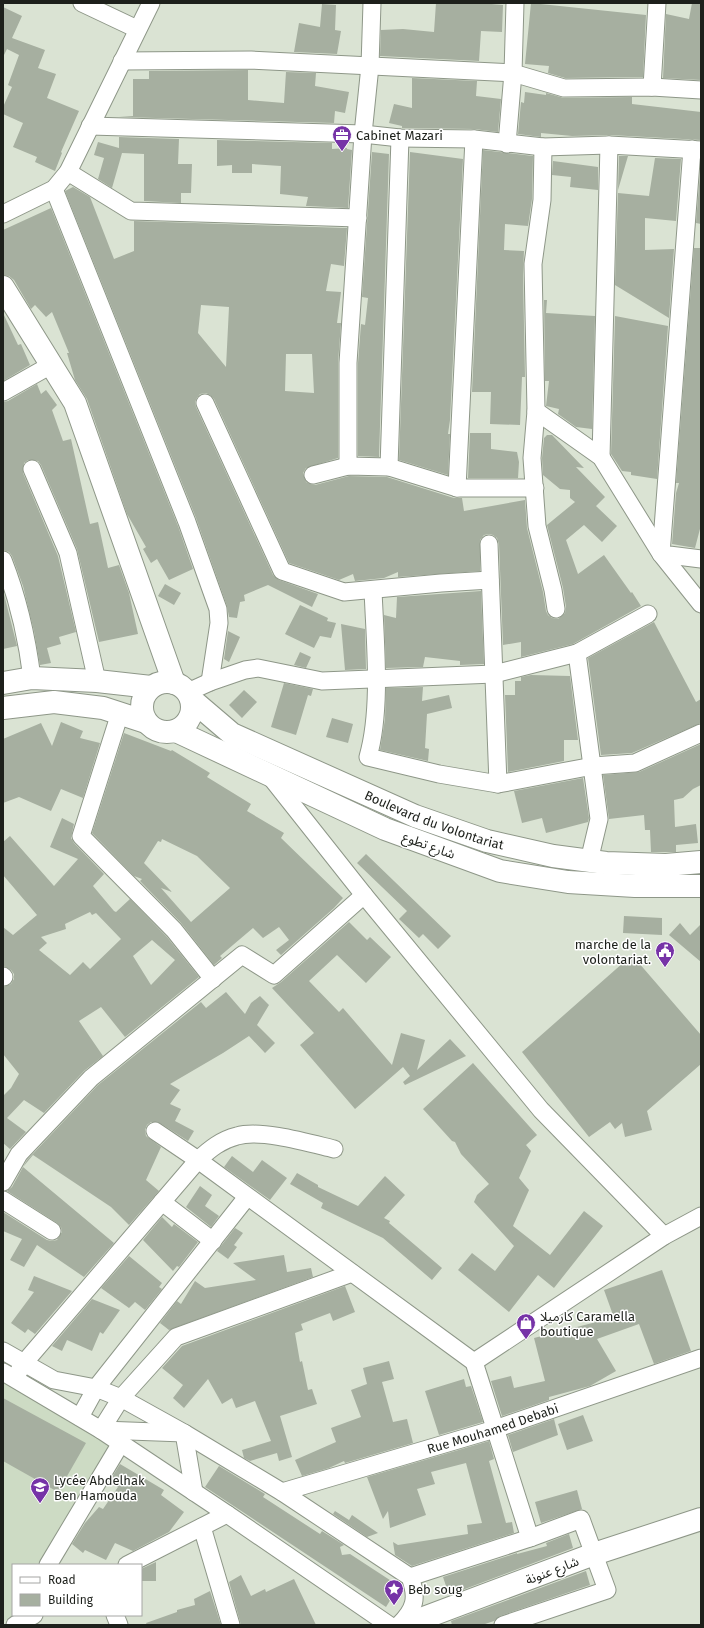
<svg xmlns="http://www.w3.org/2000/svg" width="704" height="1628" viewBox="0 0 704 1628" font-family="'Fira Sans','Noto Sans Arabic',sans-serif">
<rect width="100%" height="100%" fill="#dae3d3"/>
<path fill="#cddbc4" d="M3,1381L111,1443L41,1565H13V1614L10,1619L3,1621Z"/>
<path fill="#a6afa0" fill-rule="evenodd" d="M436,3H480L503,5L502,32L481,31L479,61L380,56L381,30L403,29L434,32Z
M531,3L646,15L643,77L565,78L548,73L549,66L525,64Z
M692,3H701V80L663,78L666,14L689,19Z
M322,4L336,5L335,30L341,31L337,54L294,52L299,23L320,27Z
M3,7L22,16L12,38L45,50L38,68L56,74L47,98L79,111L61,152L62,153L55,171L35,162L37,157L13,147L23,123L3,114V107L12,87L8,85L19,55L7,49L3,57Z
M248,70V100L284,103L286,72L316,73L315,86L349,92L345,113L335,111L334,123L119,117L133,116V79H149V71Z
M412,78L477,81L476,96L501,99L498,132L474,129L402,128V126L389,123L394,104L412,108Z
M525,92L546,95V93L564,98L632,97V104L701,112V140L610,135L572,136L541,133V137L518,134L521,102L524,103Z
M119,137L179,139L178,164H192L191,193H181V203L144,201V154L122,153L112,188L98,179L104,158L94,155L98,142L119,148Z
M217,140L332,143V149L347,148V149L352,150L348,208L306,206L308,197L280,194L281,166L252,164V173H232V165L217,166Z
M483,150L533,156L532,199L528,226L505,224L504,250L524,251L523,275L525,377H522L520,425L490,424L491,392H472Z
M372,152L389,154L379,457L358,456V363L361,324L365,325L368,298L362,297Z
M410,152L463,159L450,420L448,434H450L448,475L399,460Z
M619,156H628L618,190Z
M655,158L681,159L676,221L645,218V250L674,249L669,318L615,285L618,193L649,196Z
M553,161L598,167V190L570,187L571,177L552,175Z
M701,162V224L696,223Z
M73,187L90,197L114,259L134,251V221L347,228L344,266L331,264L326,291L341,292L337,323H341L338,363V458L306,468L303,473L306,482L310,484L315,485L349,476L387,477L454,498H462L464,511L525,500L527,528L543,592L546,611L548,615L552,618L558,619L565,613L566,607L563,588L547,525L575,502L570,498V490L560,489L543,475L542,458L544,438L547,435H552L584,468L576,467L605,497L596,506L617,526L602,542L584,525L566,540L578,574L604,555L631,593L632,592L641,606L573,644L521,657V642L503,645L499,544L497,538L493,535L489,534L484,535L480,540V571L398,577V572L384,578L355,581L353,574L339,580L289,563L214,399L210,395L206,393L200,394L197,398L195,402L196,407L273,575L279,580L318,594L312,607L268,585L244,595L245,601L240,602L237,618L229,617L227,606L196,518L65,191ZM201,305L229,307L226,367L198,333ZM286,354H312L314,393L285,391Z
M51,208L178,526L193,569L169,580L157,559L151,563L143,549L146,547L127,514L87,399L75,380L67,353H69L52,312L46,317L35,305L31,309L14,280L9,276L3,275V230Z
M694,248H701V525L695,548L672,544L676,493L679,483H676Z
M544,300H547L546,313L595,316L592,429L576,427L558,414L559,409L546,406L549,381H545Z
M3,313L18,345L21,344L30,365L3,381Z
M615,316L668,326L657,479L631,475V472L622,471L611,454Z
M37,384L41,394L46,390L57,405L52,410L63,441L71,439L90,524L98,522L108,568L119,565L129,593L138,634L99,642L77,549L41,465L38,461L28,460L24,463L23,473L58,556L76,632L59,637L61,644L47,648L51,663L40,665L34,631L23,586L12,556L9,552L3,550V402L8,401Z
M470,433H491V449L517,452L519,462L518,478H468Z
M165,584L181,593L174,605L158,596Z
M3,590L17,646L3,649Z
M481,591L484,664L460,665V661L425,657L423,667L386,668L384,615L396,618L397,597Z
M300,605L328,618L327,621L336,623L331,638L320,636L314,648L285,634Z
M654,622L696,702L701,699V723L632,753L601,755L588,658Z
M341,624L365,629L366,669L345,670Z
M228,631L240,637L229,662L224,659Z
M300,652L311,657L306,668L294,665Z
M531,675L570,676L578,740H564V761L508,772L505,695H515V681H521V677Z
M284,683L313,689L311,696L308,695L296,735L271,727Z
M423,687L422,701L449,695L452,708L427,714L425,748L429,749L428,761L380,750L385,719L386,688Z
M244,690L257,702L242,718L229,705Z
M332,718L353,724L348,743L326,737Z
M61,722L83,731L80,738L100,743L83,798L61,789L51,811L19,797L3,803V739L41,723L52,746Z
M124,733L171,751L172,750L210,773L207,777L251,804L247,811L284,833L281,838L343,898L334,908L281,955L276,950L289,940L279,927L263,938L253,928L220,956L222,958L214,965L181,923L140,881L142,879L134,876L92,833ZM162,839L197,856L230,888L191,922L161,888L172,892L144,863L158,841L161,842Z
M701,744V785L693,789L683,798L674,800L675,827L696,824L698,843L676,845V852H651L650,830H645L644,815L609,819L603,775L639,772Z
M583,778L589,818L588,822L546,833L542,818L522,823L514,791Z
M62,818L74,824L71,838L74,843L104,874L93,886L114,911L116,912L130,899L167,937L199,977L125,1037L101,1007L79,1021L103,1056L84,1071L44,1113L24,1100L7,1118L26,1132L10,1149L3,1143V1096L11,1088L19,1074L3,1054V987L11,984L14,979V974L11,970L3,966V927L13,935L37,915L3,875V842L10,836L54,886L78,859L50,847ZM90,912L92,915L96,913L121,939L90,969L83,962L70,975L39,950L47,943L41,937L66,929L65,924ZM152,940L175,960L151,985L133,956Z
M366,854L451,936L438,949L423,934L419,938L399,919L407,911L357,863Z
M624,916L662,918V935L623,933Z
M349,922L367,940L370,937L391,957L366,983L337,955L309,981L339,1012L343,1008L392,1065L401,1033L425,1040L417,1070L450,1039L466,1056L405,1085L403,1082L410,1076L403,1067L355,1109L300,1045L314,1033L272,988L281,982Z
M680,923L690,935L701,924V962L669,935Z
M632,955L701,1035V1064L647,1111L652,1130L625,1137L622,1123L615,1129L610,1122L589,1137L522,1052Z
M226,992L245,1014L251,1003L260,996L269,1005L257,1025L275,1043L265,1053L249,1036L223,1053L170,1084L180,1090L170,1104L181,1109L175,1121L194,1131L188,1141L160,1123L151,1122L147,1125L145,1130L146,1136L161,1147L146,1180L159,1191L129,1225L111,1207L33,1155L23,1167L27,1160L98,1085L201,1002L206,1008Z
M473,1063L537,1135L526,1145L531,1151L519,1178L529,1190L513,1226L550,1255L584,1211L603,1226L554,1288L538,1275L509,1312L458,1270L472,1253L495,1271L514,1246L474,1202L477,1195L489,1184L461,1154L455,1142L452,1141L423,1109Z
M232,1156L253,1172L262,1160L287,1178L270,1200L224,1167Z
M23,1167L114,1243L84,1277L37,1245L24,1267L10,1260L22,1239L3,1231V1212L47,1240L52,1241L57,1240L62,1232L61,1227L57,1223L7,1191L12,1187Z
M297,1173L318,1185V1187L358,1206L385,1176L405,1195L384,1218L390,1221L389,1223L442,1268L432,1280L383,1238L321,1208L323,1203L290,1184Z
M200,1186L212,1195L205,1206L219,1216L211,1227L186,1207Z
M162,1217L172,1227L174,1224L198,1242L179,1267L177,1266L173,1271L143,1240Z
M235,1228L243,1233L234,1245L237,1247L228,1259L217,1251Z
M284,1255L287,1272L311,1268L313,1277L169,1330L160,1323L177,1301L181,1304L195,1281L205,1288L256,1280L233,1263Z
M129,1256L162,1283L159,1287L162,1289L145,1310L135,1302L129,1308L101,1288Z
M662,1270L691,1351L654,1364L639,1324L597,1339L616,1371L590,1386L549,1397V1400L502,1416L491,1381L511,1376L514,1388L545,1381L534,1338L604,1320L603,1318L613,1315L604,1290Z
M34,1276L72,1291L35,1334L28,1329L25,1333L11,1323L34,1292L28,1290Z
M345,1286L355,1312L333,1321L330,1313L301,1324L303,1330L295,1333L300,1362L302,1361L308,1390L312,1389L317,1404L280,1416L292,1457L279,1461L277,1453L250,1461L244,1458L242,1450L271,1441L255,1401L236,1408L232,1398L222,1404L208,1379L184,1408L173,1398L183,1385L162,1368L182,1346Z
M92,1299L120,1310L103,1334L100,1332L92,1351L67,1340L62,1351L52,1346Z
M389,1361L394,1379L382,1382L393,1422L407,1419L413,1443L345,1463L344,1461L329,1468L302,1476L295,1460L336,1442L331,1428L361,1417L351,1390L367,1384L363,1368Z
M464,1379L466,1387L471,1386L483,1422L439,1435L425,1391Z
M3,1398L86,1443L58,1492L3,1461Z
M583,1415L593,1441L567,1450L558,1424Z
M554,1419L558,1435L513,1452L508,1435Z
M489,1441L494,1459L489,1461L506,1523L512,1522L514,1533L412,1566L395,1555L393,1542L398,1545L468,1534L467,1525L482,1523L466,1463L431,1472L435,1484L417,1489L426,1515L390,1528L388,1511L383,1519L367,1477Z
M120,1464L164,1490L161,1495L184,1512L169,1532L133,1551L115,1543L106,1560L85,1550L83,1553L72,1544L85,1523L99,1507L103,1509L118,1487L109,1482Z
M219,1466L265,1494L263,1497L320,1534L322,1531L344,1545L340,1547L342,1555L350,1554L399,1586L386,1607L205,1487Z
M577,1490L582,1509L541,1523L535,1502Z
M335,1511L349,1520L352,1515L378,1533L367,1537L333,1514Z
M569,1534L573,1548L449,1595L443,1577L517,1553V1554L547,1546L546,1543Z
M156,1562V1581H141V1569Z
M586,1571L590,1585L500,1616L494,1621L482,1625H452L451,1621Z
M241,1575L251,1596L265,1589L266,1592L294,1579L316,1625H241L229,1582Z
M210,1591L221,1625H147L146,1623L177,1612V1610L195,1605L194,1599Z"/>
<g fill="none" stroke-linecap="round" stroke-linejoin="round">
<defs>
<g id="street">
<path d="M82,3L137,29"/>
<path d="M122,61L251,60L513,73L564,88L652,87L701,90"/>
<path d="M652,87L657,3"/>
<path d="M90,126L363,134L400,138L474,139L543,147L609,145L701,150"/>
<path d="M507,144L513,73L515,3"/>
<path d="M543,147L542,200L533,264L536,411L532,458L537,526L553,590L556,609"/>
<path d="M692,149L661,554L701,559"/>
<path d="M68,172L131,211L358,218"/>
<path d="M54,189L187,522L218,609L219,623L210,682"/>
<path d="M3,214L54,189L68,172L151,3"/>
<path d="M3,392L51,365"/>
<path d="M205,403L282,571L344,592L441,583L490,580"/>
<path d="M536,411L601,457L661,554L701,604"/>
<path d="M601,457L609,145"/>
<path d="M348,466V363L363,134L370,66L372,3"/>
<path d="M389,467L400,138"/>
<path d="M32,469L68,553L97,681"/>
<path d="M313,475L348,466L389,467L457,488H535"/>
<path d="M457,488L474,139"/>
<path d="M489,544L498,784"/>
<path d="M3,560C18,598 27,638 32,678"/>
<path d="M373,590C375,641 382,708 368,757L439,774L498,784L593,766L635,763L701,733"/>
<path d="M577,653L599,819L589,861"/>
<path d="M188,692L210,682L245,670L258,668L322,681L494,674L577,653L648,614"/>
<path d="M120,713L81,836L174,930L213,979"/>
<path d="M269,775L364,895L541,1110L664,1236"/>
<path d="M3,976L4,977"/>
<path d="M155,1131L198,1160L474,1362L530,1538"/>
<path d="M3,1182L19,1154L91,1078L242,955L274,975L364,895"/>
<path d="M3,1200L52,1231"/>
<path d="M162,1202L213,1241"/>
<path d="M3,1351L54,1380L96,1388L121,1398L184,1433L282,1492L410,1577C418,1598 415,1609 399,1625"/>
<path d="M474,1362L664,1236L701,1216"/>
<path d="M19,1371L24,1363L198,1160C210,1149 221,1140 237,1136C261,1129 309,1143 334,1149"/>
<path d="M3,1372L101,1430L227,1514L389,1625"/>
<path d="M80,1417L96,1388L247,1197"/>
<path d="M101,1430L121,1398L176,1337L352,1273"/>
<path d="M102,1430L184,1433L194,1492"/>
<path id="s1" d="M282,1492L495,1429L701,1358"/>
<path d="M202,1527L231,1625"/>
<path d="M48,1565L121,1443"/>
<path d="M127,1565L227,1514"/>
<path d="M410,1577L530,1538L581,1519L607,1590L503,1625"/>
<path d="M115,1615L119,1625"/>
<path d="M15,1625L34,1615"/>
</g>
<g id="secondary">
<path d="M3,287L75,403L174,683"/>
<circle cx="167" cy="707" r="25"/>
<path d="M3,683L32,678L97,681L151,687"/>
<path id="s2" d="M191,699L232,734L415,816L487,841L553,856L606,863L666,865L701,862"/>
<path d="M3,708L54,702L103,708L146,722"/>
<path d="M176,731L385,829L500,871L568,882L635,886H701"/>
<path d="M405,1625L594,1554L701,1519"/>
</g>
</defs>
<use href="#street" stroke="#8e9788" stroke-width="19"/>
<use href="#secondary" stroke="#8e9788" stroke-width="24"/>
<use href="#street" stroke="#fff" stroke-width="17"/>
<use href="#secondary" stroke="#fff" stroke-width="22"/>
</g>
<defs>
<symbol id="office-pin" viewBox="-11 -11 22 30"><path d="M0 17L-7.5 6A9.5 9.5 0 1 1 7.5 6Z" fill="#7633a7" stroke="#fff"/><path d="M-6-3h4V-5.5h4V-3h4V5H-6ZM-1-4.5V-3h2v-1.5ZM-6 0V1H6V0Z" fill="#fff"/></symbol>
<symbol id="civic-pin" viewBox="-11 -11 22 30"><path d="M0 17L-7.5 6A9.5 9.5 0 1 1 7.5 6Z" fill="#7633a7" stroke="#fff"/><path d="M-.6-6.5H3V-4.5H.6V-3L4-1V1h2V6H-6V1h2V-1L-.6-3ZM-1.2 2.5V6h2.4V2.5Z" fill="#fff"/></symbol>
<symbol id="shop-pin" viewBox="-11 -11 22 30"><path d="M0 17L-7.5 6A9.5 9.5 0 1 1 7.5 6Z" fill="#7633a7" stroke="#fff"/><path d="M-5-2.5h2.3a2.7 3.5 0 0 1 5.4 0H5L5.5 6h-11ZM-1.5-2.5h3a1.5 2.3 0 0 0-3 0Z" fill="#fff"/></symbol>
<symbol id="school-pin" viewBox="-11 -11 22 30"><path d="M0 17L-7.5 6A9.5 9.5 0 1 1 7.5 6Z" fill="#7633a7" stroke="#fff"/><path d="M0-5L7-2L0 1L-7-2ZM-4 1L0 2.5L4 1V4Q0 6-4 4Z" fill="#fff"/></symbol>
<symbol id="sight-pin" viewBox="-11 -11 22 30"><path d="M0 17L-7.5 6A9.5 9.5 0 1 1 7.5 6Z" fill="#7633a7" stroke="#fff"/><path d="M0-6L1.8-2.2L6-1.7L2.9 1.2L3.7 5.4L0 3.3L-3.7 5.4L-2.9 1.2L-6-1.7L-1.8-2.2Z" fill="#fff"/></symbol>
</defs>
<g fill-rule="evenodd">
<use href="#office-pin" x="331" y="124" width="22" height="30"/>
<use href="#civic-pin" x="654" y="940" width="22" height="30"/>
<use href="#shop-pin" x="515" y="1312" width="22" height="30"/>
<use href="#school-pin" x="29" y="1476" width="22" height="30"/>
<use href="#sight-pin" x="383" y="1578" width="22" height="30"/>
</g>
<g text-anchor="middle" stroke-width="3" stroke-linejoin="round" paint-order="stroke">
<g font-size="13" fill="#1d201b" stroke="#fff" text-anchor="start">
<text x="356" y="140">Cabinet Mazari</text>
<text x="651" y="949" text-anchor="end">marche de la<tspan x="651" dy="15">volontariat.</tspan></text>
<text x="540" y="1321">كارميلا Caramella<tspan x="540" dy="15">boutique</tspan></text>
<text x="54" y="1485">Lycée Abdelhak<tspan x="54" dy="15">Ben Hamouda</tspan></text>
<text x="408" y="1594">Beb soug</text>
</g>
<g font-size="13" fill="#1d201b" stroke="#fff">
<text dy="5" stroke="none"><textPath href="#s2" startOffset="274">Boulevard du Volontariat</textPath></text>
<text transform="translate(429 845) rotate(20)" y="5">شارع تطوع</text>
<text dy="5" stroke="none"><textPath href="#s1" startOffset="220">Rue Mouhamed Debabi</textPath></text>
<text transform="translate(552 1570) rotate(-21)" y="5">شارع عنونة</text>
</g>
</g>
<rect width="704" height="1628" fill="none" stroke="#1d201b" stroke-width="8"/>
<rect x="12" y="1564" width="130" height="52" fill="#ffffff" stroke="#a5a6a4"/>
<rect x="20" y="1577" width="20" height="6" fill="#ffffff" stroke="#a5a6a4"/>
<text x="48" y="1584" font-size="12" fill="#1d201b">Road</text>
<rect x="20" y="1594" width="20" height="12" fill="#a6afa0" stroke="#a5a6a4"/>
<text x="48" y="1604" font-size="12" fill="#1d201b">Building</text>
</svg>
